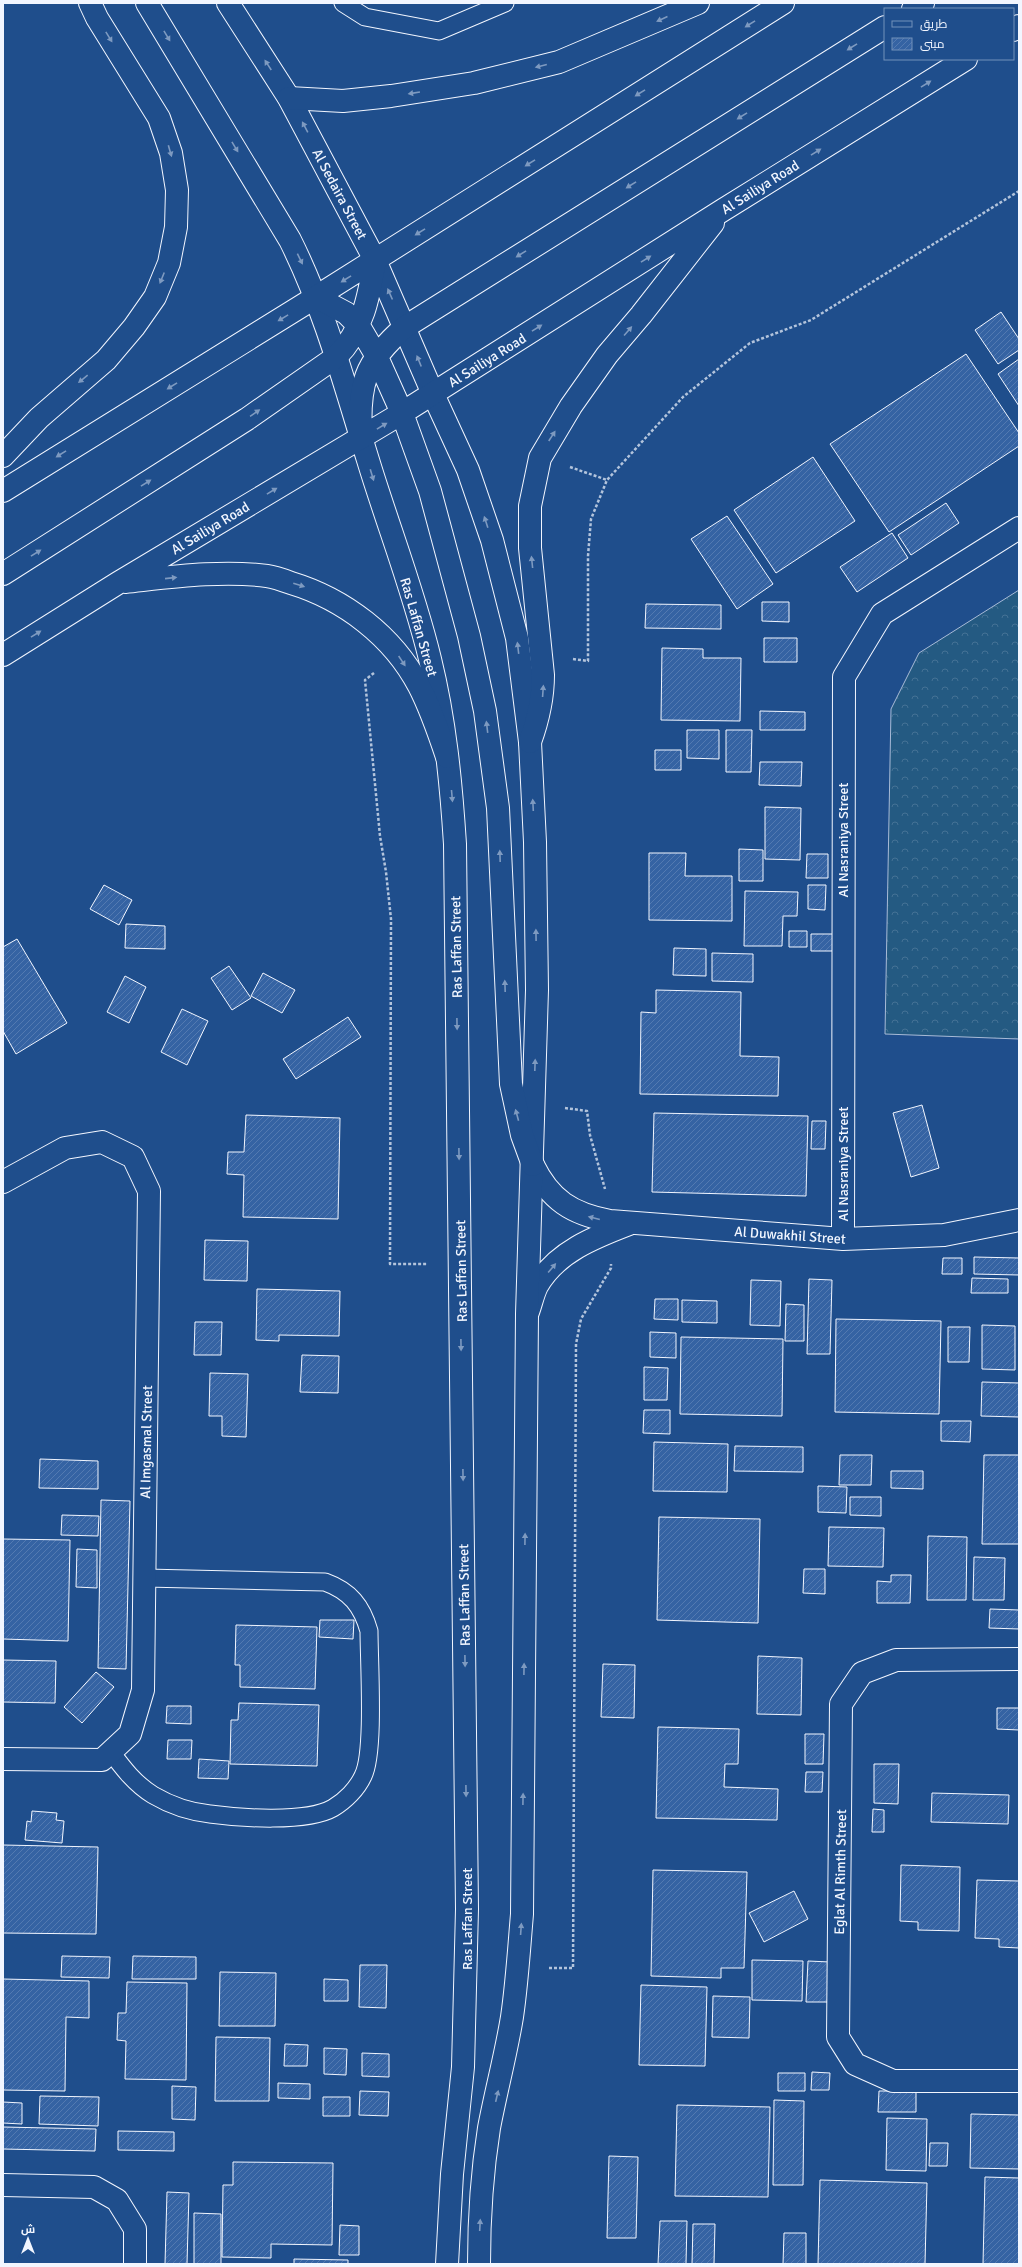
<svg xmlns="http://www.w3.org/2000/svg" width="1022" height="2267" viewBox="0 0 1022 2267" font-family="Signika,Cairo,sans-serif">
<defs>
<pattern id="forest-crowns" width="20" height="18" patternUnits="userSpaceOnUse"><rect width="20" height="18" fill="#245a82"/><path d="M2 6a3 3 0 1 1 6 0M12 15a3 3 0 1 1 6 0" fill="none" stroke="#447295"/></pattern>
<pattern id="building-hatch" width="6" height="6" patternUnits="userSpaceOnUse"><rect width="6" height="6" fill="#3563a3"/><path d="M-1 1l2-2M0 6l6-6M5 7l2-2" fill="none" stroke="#537ab1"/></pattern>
</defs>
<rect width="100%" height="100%" fill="#1f4e8c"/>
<path fill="url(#forest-crowns)" stroke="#a8bbd7" d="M1019,590V1039L885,1034L891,709L919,653Z"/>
<path fill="url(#building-hatch)" stroke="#f2f6ff" d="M1001,312L1019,339V350L998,364L975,330Z
M966,354L1019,433V446L889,532L830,444Z
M1019,359V406L998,374Z
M813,457L855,521L776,573L734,510Z
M946,503L959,523L911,555L898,535Z
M727,516L773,584L737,609L691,539Z
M892,533L908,558L857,592L840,567Z
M762,602H789V622L762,621Z
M646,604L721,605V629L645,628Z
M764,638H797V662H764Z
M662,648L703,649V658H741L740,721L661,720Z
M760,711L805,712V730H760Z
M687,730H719V759L687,758Z
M726,730H752L751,772H726Z
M655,750H681V770H655Z
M760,762H802L801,786L759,785Z
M765,807L801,808L800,860L765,859Z
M739,849L763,850V881H739Z
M649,853H686L685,876H732V921L649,920Z
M807,854H828V878H806Z
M104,885L132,900L119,925L90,909Z
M808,885H826L825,910L808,909Z
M745,891L798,892L797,916H783L782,946H744Z
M126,924L165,926V949L125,948Z
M789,931H807V947H789Z
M811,934H833V951H811Z
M17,939L67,1023L16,1054L3,1031V947Z
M674,948L706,949V976L673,975Z
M712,953L753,954V982L712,981Z
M229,966L251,998L232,1010L211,978Z
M263,973L295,990L282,1013L251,996Z
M125,976L146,987L129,1023L107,1012Z
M656,990L741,992L740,1056L779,1057L778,1096L640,1094L641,1012L656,1013Z
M182,1009L208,1021L187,1065L161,1052Z
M348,1017L361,1037L296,1079L283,1059Z
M922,1105L939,1168L911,1177L893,1113Z
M654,1113L808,1116L806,1196L652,1192Z
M246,1115L340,1118L338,1219L243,1217L244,1175L227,1174L228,1152H244Z
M812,1121H826L825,1149H811Z
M205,1240L248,1241L247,1281L204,1280Z
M974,1257L1019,1258V1275L974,1274Z
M943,1258H962V1274H942Z
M972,1278L1008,1279V1293H971Z
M809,1279L832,1280L830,1354H807Z
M751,1280L781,1281L780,1326L750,1325Z
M257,1289L340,1291L339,1336L279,1335V1341L256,1340Z
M655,1299H678V1320L654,1319Z
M682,1300L717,1301V1323L682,1322Z
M786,1304L804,1305V1341H785Z
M836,1319L941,1321L939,1414L835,1412Z
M195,1322H222L221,1355H194Z
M982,1325L1015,1326V1370L982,1369Z
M948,1327H970L969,1362H948Z
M650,1332L676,1333V1358L650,1357Z
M681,1337L783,1339L782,1416L680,1414Z
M302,1355L339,1356L338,1393L300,1392Z
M644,1367L668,1368L667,1400H644Z
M210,1373L248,1374L246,1437L222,1436V1416H209Z
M982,1382L1019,1383V1417L981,1416Z
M644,1410H670V1434L643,1433Z
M941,1421H971L970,1442L941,1441Z
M654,1442L728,1444L727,1492L653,1491Z
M735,1446L803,1447V1472L734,1471Z
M840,1455H872L871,1485H839Z
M984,1455H1019V1544H982Z
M40,1459L98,1461V1489L39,1488Z
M891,1471H923V1489L891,1488Z
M818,1486L847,1487L846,1513L818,1512Z
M850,1497H881V1516L850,1515Z
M101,1500L130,1501L126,1669L98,1668Z
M62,1515L99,1516L98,1536L61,1535Z
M659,1517L760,1519L758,1623L657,1620Z
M829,1527L884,1528L883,1567L828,1566Z
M928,1536L967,1537L966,1600H927Z
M3,1539L70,1540L68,1641L3,1639Z
M77,1549L97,1550V1588L76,1587Z
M974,1557L1005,1558L1004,1600H973Z
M804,1569H825V1594L803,1593Z
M891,1575H911L910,1603H877V1581L891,1582Z
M990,1609L1019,1610V1629L989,1628Z
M320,1620H354L353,1639L319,1637Z
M236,1625L317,1627L315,1689L240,1687V1665H235Z
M758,1656L802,1658L801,1715L757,1714Z
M3,1660L56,1661L55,1703L3,1702Z
M603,1664L635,1665L634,1718L601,1717Z
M96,1672L114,1687L82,1723L64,1707Z
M239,1703L319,1705L317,1766L230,1764L231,1720H238Z
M167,1706H191V1724L166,1723Z
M997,1708H1019V1730L997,1729Z
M658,1727L739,1729L738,1764H725L724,1787L778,1789L777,1820L656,1818Z
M805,1734H824L823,1764H805Z
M168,1740H192L191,1759H167Z
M199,1759L229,1761L228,1779L198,1778Z
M874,1764H899L898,1804L874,1803Z
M806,1772H823L822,1792H805Z
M932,1793L1009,1795L1008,1824L931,1822Z
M873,1809L884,1810V1832H872Z
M32,1811L57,1813L56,1820L64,1821L62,1843L25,1840L27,1821L31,1822Z
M3,1845L98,1847L96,1934L3,1933Z
M901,1865L960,1867L959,1931L918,1930V1922L900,1921Z
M653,1870L747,1872L744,1968H721V1978L651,1976Z
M977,1880L1019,1881V1948L999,1947V1939L975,1938Z
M794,1891L808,1919L764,1942L749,1913Z
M62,1956L110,1957L109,1978L61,1977Z
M133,1956L196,1957V1979H132Z
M752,1960L803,1961L802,2001L752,2000Z
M808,1961L830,1962L829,2002H806Z
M360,1965H387L386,2008L359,2007Z
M220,1972L276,1973L275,2026H219Z
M3,1979L89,1981V2018L66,2017L65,2091L3,2090Z
M324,1979L348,1980V2001H324Z
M127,1982L187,1983L186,2080L125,2079L126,2041L117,2040L118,2013H126Z
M641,1985L707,1987L705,2066L639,2065Z
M713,1996L750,1997L749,2038L712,2037Z
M216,2037L270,2038L269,2101H215Z
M285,2044L308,2045L307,2066H284Z
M324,2048L347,2049L346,2075L324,2074Z
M362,2053L389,2054V2077L362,2076Z
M812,2072L830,2073L829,2090H811Z
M778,2073H805V2091H778Z
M278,2083L310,2084V2099L278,2098Z
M172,2086L196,2087L195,2120L172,2119Z
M360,2091L389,2092L388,2116L359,2115Z
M879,2091H916V2112H878Z
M40,2096L99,2097L98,2126L39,2124Z
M323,2097H350V2116H323Z
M774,2100L804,2101L803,2185H773Z
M3,2102L22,2103V2124L3,2123Z
M677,2105L770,2107L768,2197L675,2196Z
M971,2114L1019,2115V2169L970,2168Z
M887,2118L927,2119L926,2171L886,2170Z
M3,2127L96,2129L95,2151L3,2149Z
M118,2131L174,2132V2151L118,2150Z
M930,2143H948L947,2166H929Z
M609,2156L638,2157L636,2238H607Z
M233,2162L333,2163L332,2245L271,2244V2258L222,2257L223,2185H233Z
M985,2177L1019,2178V2264H983Z
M820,2180L927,2183L925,2264H818Z
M167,2192L189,2193L187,2264H165Z
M194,2213L221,2214V2264H194Z
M660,2221H687L686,2264H658Z
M693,2224H715L714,2264H692Z
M340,2225L359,2226V2255H339Z
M784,2233H806V2264H783Z
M294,2259L348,2260V2264H294Z"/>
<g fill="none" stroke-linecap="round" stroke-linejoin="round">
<defs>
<path id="lane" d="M343,3L365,17L439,31L505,3
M111,1752C123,1768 135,1784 153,1795C170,1805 191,1812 210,1814C239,1818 307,1823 333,1808C345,1801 357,1789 363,1776C375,1753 369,1662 369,1631C362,1606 350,1591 325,1582L145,1578"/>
<path id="street" d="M533,1165C550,1200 572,1214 610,1221L843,1239L944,1235L1019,1220
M3,1182L65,1148L102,1142L133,1157L149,1191L143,1690L130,1734L102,1760L3,1759
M843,1239L844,677L882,614L1019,528
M528,1312C531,1304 533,1294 537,1286C556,1252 595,1237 629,1224
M1019,1659L896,1660L862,1673L841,1704L838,2037L855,2064L893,2081H1019
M3,2185L94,2187L117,2200L135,2229V2264"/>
<path id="secondary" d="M147,3L290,240C325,310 345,386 368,460C388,526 414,592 430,659C445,720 451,782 455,844L467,1909L463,2067L452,2174L447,2264
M228,3L289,98L375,260L433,394L468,470L492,540L517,638L530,742L535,842L537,990L527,1314L522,1914C519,1949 517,1983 512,2017C506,2054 496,2091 489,2128C482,2172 479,2219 479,2264"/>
<path id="primary" d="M913,9L923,3
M1013,30L1019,26
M289,98L343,101L391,96L474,83L559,62L698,3
M316,297L346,313L359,326L376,355L402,413L430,491L469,636L485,711L498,808L511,1084L522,1135L533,1165
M361,438C358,385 364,362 405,327L885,27
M3,456L39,418L106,360L134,327L155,297L169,263L176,227L177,190L171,153L159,118L97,18L90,3
M3,491L316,297L783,3
M3,574L247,419L336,357C363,331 369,296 375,260
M125,582C172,577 221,570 267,576C275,577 283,580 291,583C344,599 393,636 419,686C431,709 439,733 447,757
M3,655L118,583L402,413L723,210L966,59
M530,742C538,720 543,699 543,675L530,548V506L540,458L571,406L607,355L641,315L713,223"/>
</defs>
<use href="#lane" stroke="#f2f6ff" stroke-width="19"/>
<use href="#street" stroke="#f2f6ff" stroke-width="24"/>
<use href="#secondary" stroke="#f2f6ff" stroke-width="24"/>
<use href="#primary" stroke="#f2f6ff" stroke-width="24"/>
<path stroke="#b3c4dc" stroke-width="2.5" stroke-dasharray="3 2" stroke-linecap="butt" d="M570,467L607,480
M573,659L588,661V556L591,519L607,480L683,397L750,343L811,320L1019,191
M374,673L365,680L380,836L386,872L391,919L390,1264H428
M565,1108L587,1111L590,1135L605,1189
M549,1968H573L576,1344L581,1319L611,1268V1264"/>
<use href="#lane" stroke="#1f4e8c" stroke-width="17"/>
<use href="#street" stroke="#1f4e8c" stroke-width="22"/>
<use href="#secondary" stroke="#1f4e8c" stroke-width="22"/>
<use href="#primary" stroke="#1f4e8c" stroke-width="22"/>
</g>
<defs><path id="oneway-solid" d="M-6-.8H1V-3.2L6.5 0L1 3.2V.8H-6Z"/></defs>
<g fill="#7e9ac0">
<use href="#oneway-solid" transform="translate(662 19) rotate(156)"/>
<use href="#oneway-solid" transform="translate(750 24) rotate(148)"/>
<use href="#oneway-solid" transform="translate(167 36) rotate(59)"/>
<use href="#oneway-solid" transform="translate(109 37) rotate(58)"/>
<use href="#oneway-solid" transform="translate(852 47) rotate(148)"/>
<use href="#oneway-solid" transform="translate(268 65) rotate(-123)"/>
<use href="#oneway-solid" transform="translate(541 66) rotate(166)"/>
<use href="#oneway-solid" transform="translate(926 84) rotate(-32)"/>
<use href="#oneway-solid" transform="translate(414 93) rotate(171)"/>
<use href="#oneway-solid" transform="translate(640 93) rotate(148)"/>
<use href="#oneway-solid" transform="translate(742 116) rotate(148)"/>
<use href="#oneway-solid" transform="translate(305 127) rotate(-118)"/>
<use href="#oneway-solid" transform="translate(235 147) rotate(59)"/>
<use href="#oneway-solid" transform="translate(170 151) rotate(74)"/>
<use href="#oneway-solid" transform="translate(816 152) rotate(-32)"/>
<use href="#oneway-solid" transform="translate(530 163) rotate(148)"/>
<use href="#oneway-solid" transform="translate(631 185) rotate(148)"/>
<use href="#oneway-solid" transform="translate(420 232) rotate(148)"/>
<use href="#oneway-solid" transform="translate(521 254) rotate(148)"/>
<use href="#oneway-solid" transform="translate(300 259) rotate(64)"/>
<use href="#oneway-solid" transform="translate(646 259) rotate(-32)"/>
<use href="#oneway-solid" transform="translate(162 278) rotate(112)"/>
<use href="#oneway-solid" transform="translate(346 279) rotate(148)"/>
<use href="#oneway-solid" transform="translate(390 294) rotate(-114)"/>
<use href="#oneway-solid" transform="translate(283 318) rotate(149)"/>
<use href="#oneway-solid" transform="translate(537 328) rotate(-32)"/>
<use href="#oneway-solid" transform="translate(628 331) rotate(-49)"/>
<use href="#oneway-solid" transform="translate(419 361) rotate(-112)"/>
<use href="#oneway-solid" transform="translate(83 379) rotate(141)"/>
<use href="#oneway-solid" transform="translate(172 386) rotate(148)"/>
<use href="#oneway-solid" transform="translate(255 413) rotate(-35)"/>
<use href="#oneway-solid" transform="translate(382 426) rotate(-31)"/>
<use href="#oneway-solid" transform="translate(552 436) rotate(-57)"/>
<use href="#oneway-solid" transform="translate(61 454) rotate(148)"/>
<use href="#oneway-solid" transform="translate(372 475) rotate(73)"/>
<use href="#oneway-solid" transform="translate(146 483) rotate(-32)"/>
<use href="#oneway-solid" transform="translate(272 491) rotate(-31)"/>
<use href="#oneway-solid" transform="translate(486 522) rotate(-108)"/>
<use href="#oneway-solid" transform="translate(36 553) rotate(-32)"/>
<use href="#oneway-solid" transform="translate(532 562) rotate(-96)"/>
<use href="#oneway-solid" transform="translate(171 578) rotate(-6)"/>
<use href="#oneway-solid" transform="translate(299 585) rotate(17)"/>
<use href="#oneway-solid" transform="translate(36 634) rotate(-32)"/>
<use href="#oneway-solid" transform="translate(518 648) rotate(-97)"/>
<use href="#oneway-solid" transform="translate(402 661) rotate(56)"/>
<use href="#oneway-solid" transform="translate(543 691) rotate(-86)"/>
<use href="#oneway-solid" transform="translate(487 727) rotate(-97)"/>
<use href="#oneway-solid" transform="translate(452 796) rotate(85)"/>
<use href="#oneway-solid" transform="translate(533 805) rotate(-93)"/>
<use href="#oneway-solid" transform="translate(500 856) rotate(-92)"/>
<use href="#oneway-solid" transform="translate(536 935) rotate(-91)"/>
<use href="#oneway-solid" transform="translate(505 986) rotate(-92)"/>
<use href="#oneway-solid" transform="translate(457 1024) rotate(89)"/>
<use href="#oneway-solid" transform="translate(535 1065) rotate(-88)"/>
<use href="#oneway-solid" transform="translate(517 1115) rotate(-105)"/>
<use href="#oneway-solid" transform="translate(459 1154) rotate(89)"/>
<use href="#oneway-solid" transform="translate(594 1218) rotate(-166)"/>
<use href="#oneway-solid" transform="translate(552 1268) rotate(-50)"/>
<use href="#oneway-solid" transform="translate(461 1345) rotate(89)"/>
<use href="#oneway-solid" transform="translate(463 1475) rotate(89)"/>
<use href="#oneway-solid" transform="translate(525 1539) rotate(-89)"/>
<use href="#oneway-solid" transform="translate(465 1661) rotate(89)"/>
<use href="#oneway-solid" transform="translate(524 1669) rotate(-89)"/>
<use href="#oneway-solid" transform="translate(466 1791) rotate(89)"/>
<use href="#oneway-solid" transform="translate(523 1799) rotate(-89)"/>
<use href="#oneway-solid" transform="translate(521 1929) rotate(-86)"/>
<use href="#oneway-solid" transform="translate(497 2096) rotate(-77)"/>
<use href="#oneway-solid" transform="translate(480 2225) rotate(-87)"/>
</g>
<g text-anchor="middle" stroke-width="3" stroke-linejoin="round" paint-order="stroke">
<g font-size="14" fill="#f2f6ff" stroke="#1f4e8c">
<text transform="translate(760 187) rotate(-32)" y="5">Al Sailiya Road</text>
<text transform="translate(340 194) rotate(62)" y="5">Al Sedaira Street</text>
<text transform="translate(487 360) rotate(-32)" y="5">Al Sailiya Road</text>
<text transform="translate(210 528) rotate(-31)" y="5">Al Sailiya Road</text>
<text transform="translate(419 627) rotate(74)" y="5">Ras Laffan Street</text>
<text transform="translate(843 840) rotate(-90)" y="5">Al Nasraniya Street</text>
<text transform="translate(456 947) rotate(-91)" y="5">Ras Laffan Street</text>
<text transform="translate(843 1164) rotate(-90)" y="5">Al Nasraniya Street</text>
<text transform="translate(790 1235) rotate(4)" y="5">Al Duwakhil Street</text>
<text transform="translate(461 1271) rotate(-91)" y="5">Ras Laffan Street</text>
<text transform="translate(146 1442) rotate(-89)" y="5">Al Imgasmal Street</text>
<text transform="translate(464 1595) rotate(-91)" y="5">Ras Laffan Street</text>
<text transform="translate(840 1872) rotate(-89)" y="5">Eglat Al Rimth Street</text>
<text transform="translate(467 1919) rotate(-90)" y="5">Ras Laffan Street</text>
</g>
</g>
<rect width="1022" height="2267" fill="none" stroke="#f2f6ff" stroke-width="8"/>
<rect x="884" y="8" width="130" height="52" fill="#1f4e8c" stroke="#7391ba"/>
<rect x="892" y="21" width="20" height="6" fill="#1f4e8c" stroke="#7391ba"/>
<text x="920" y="28" font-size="12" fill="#f2f6ff">طريق</text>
<rect x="892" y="38" width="20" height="12" fill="url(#building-hatch)" stroke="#7391ba"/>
<text x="920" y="48" font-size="12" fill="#f2f6ff">مبنى</text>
<g transform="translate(28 2239)" stroke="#1f4e8c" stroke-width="3" paint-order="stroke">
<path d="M0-3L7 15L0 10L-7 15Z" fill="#f2f6ff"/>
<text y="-6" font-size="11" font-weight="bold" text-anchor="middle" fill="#f2f6ff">ش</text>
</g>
</svg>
